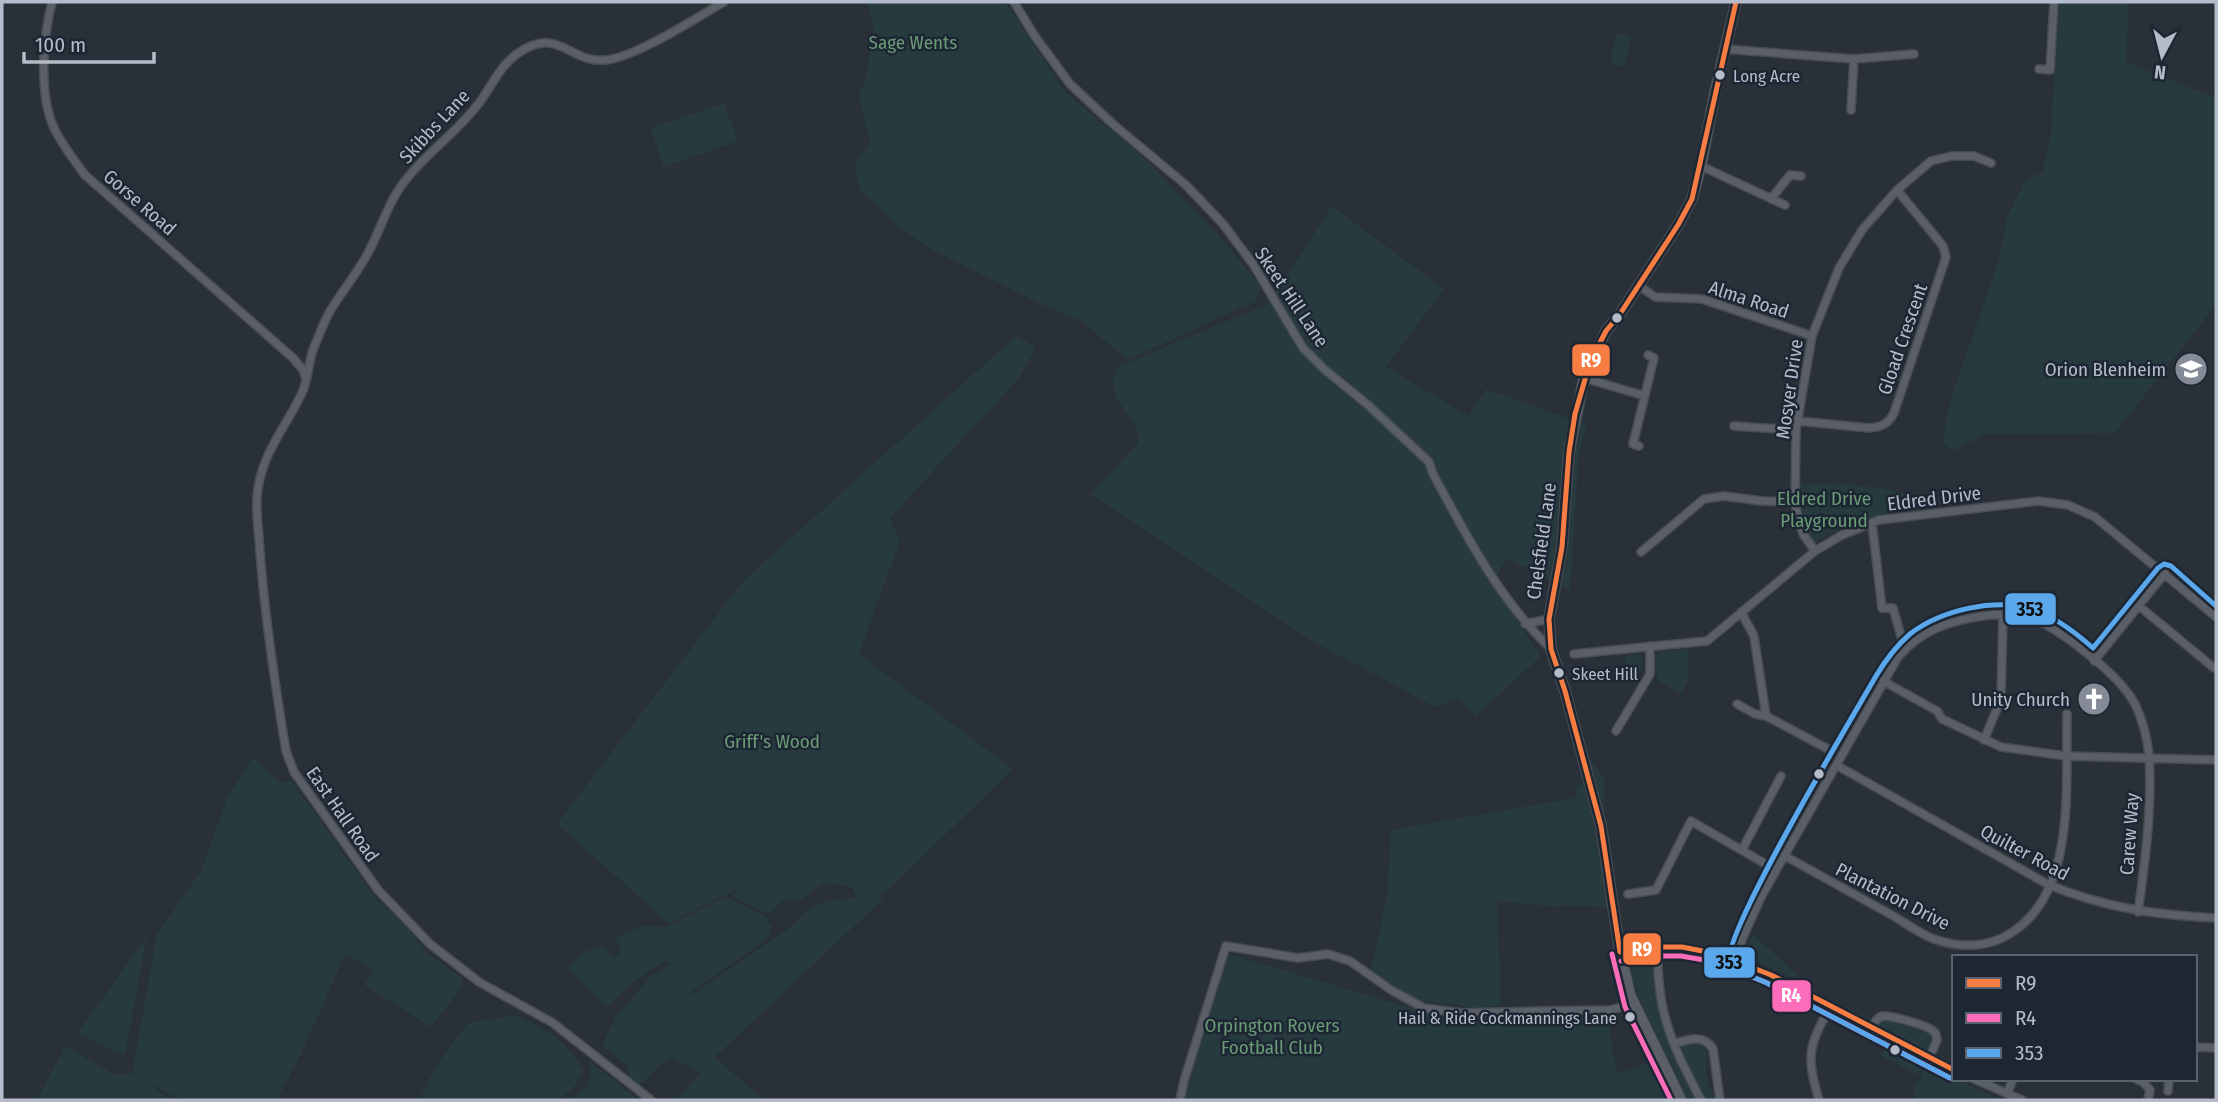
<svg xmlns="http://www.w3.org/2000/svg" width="2218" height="1102" viewBox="0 0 2218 1102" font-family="'Fira Sans Condensed',sans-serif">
<rect width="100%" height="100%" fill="#2a3038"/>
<path fill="#273a3e" d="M866,2H1005L1066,93L1148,161L1224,242L1261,286L1256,301L1127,360L1082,321L1041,304L930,249L894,223L860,190L854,165L870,143L861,107L860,90L866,79L874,25Z
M2059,2H2129L2126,62L2216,98V305L2115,433L1986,434L1952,451L1942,442L1951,398L1999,260L2007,217L2026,179L2043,172L2051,132Z
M1617,33L1631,37L1624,67L1610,63Z
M724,103L738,141L664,167L651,128Z
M1332,206L1444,289L1386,367L1469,416L1486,389L1587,425L1579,452L1570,590L1507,558L1496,576L1493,585L1541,656L1476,716L1458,699L1435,707L1309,639L1091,494L1138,443C1140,425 1128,418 1120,403C1116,397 1114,389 1112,382L1120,366L1268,304Z
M1016,336L1036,347L1019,378L890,518L900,541L859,654L1013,769L883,895L866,888L882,897L881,901L715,1057L764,1100H676L701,1072L672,1058C657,1062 652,1079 637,1085L629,1078L628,1067L602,1045L615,1018L649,978L671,964L667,959L632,983L606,1008L568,969L580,954L600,946L615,957L622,950L615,937L644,926L666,927L726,897L765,916L772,927L766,940L691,992V995L792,926L806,911L827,901L859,897L853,891L854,888C843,885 830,880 819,886C808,891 811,897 795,902L785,898L773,911L766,913L731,896L743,886L669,923L557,824L742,582Z
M1838,483L1898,491L1911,497L1914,507C1876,515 1847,523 1813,543L1799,515L1797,485Z
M1688,649V668L1685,671H1688L1689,679L1681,694L1657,680L1655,658L1660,652Z
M1637,654L1643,659L1640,673L1636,674L1626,663L1624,657Z
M253,757L281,783L291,780L374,896L408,929L427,953L462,978L463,986L431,1027L364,985L373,969L345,955L299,1058L277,1100H181L141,1079L171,1100H37L65,1046L114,1074H132L157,934L201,871L227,798Z
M1590,758L1605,779L1604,818L1601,817L1597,791L1586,760Z
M1583,784L1594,824L1609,907L1560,905V907L1497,901L1501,1005L1481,1009L1413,999L1371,971L1387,895L1391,830L1575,798L1577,786Z
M1753,934L1805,982L1806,985L1748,956L1747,949Z
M147,936L125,1055L77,1034Z
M1229,954L1421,1011C1483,1021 1546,1017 1609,1015L1612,1048L1618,1074L1654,1060L1674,1100H1184Z
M1654,955L1656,988L1663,1028L1697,1100H1687L1642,1005L1628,969L1635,958Z
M516,1015C544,1027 569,1043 584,1071C577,1085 570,1093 557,1100H420C431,1070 448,1048 468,1023Z
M1884,1018L1933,1035L1934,1039L1930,1049L1926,1050L1880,1029L1878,1025L1880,1019Z
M1696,1041C1710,1049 1707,1053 1706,1066C1705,1076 1711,1094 1717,1100H1706L1680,1047L1683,1043Z
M1886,1046L1924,1065L1919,1075L1881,1056Z
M590,1061L638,1100H570C586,1091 593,1080 590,1061Z
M1926,1066L2002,1100H1916L1913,1091Z"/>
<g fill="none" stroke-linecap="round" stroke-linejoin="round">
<defs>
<path id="minor" d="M52,2C43,38 38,95 55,130C63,146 74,160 85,175L293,358L303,370L306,379
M1014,2L1034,35L1070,84L1114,125L1186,185L1223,224L1253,264L1303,348L1324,369L1368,405L1429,462L1433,474C1467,537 1499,599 1551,649
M1724,49L1854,59L1914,54
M2039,69L2050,70L2054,2
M1851,110L1854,59
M1701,166L1785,205
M1771,199L1790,175L1801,176
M1638,285L1655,297L1702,299L1812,336
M1584,378L1645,396
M1798,421L1869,428C1882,427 1888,424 1894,413L1946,257L1943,246L1897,190
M1734,426L1796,430
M1639,446L1633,444L1654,358L1648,355
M1872,523L1882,608H1893L1905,650
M1815,551L1803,534L1798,519L1795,502L1796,430L1812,336L1839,268L1862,230L1897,190L1931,161L1952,156H1974L1991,163
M1641,552L1704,499L1724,496L1762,501L1795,502
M2139,606L2214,668
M2208,610L2216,601
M1741,612L1754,636L1766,716L1828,749
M1525,624L1549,619
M1574,654L1707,641L1815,551L1842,535L1879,520L2038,501L2068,505L2095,517L2216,617
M2094,661L2165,573
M1883,681L1937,711L1942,719L2001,747L2066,756L2216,760
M1737,704L1755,714L1766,716
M1616,731L1650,674V646
M1984,740L2001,699L2003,614
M1836,765L2049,885C2106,908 2156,915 2216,918
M1742,850L1781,776
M1785,856C1819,875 1853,894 1888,913C1903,921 1918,933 1934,939C1956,947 1981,948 2002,938C2079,901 2065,785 2067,714
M1628,894L1656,890L1691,821L1776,870
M1657,947C1658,973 1659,999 1667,1024C1675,1051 1688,1075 1701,1100
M1620,952L1657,947H1682L1718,954L1771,975L1954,1070
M1735,961L1743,937L1762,895L1898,657C1921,630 1949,621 1982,616C1996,614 2011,613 2025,616C2052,622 2110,669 2127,692C2134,700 2140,715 2143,725C2158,769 2145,864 2138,912
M1871,1029C1874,1024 1876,1018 1882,1016C1891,1015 1925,1025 1932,1030C1937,1034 1936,1035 1937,1040L1929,1059
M1674,1044C1688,1039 1704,1034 1713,1049L1720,1100
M2195,1047L2216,1048
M1974,1079L2022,1100
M2136,1079L2143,1082L2150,1090L2148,1100
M2168,1091L2169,1079
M2007,1094L2013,1079
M651,1100L553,1023L479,982L430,944L378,890L294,772L286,751C275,685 265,619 260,552C259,530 254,505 259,483C265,450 288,423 302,393C309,378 308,362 314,347C319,336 323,324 329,313C341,292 358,273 369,251C380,231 386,208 399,189C420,158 452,137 475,108C490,91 498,67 517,54C558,24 569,64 606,60C636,57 696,18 724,2
M1180,1100L1184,1081L1226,946L1298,958L1328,954L1350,961L1391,990L1424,1008L1462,1013L1542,1011L1610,1010L1633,1004
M1819,1100C1806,1056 1808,1047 1830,1007"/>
<path id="tertiary" d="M1681,1100L1630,995L1620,952L1601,826L1565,691L1551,649L1549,619L1562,547L1569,452L1584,378L1606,331L1620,314L1678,225L1692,199L1701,166L1714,97L1736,2"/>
</defs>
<use href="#minor" stroke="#484c53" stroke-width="10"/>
<use href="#tertiary" stroke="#484c53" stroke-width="12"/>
<use href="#minor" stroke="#5a5e66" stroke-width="7"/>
<use href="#tertiary" stroke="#5a5e66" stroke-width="10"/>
<defs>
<path id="bus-1" d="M1736,2L1692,199L1678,225L1620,314L1606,331L1590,362L1575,414L1569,452L1562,547L1549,619L1551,649L1565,691L1601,826L1620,952L1657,947H1682L1718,954L1771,975L1954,1070"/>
<path id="bus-2" d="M1612,954L1625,1007L1671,1100
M1621,961L1658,956H1681L1716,962L1767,983L1950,1078"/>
<path id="bus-3" d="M1950,1078L1767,983L1729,967C1716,943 1855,713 1876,676C1885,661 1896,646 1910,634C1941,610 1996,597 2034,610C2056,617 2076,633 2093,648L2158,568L2164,564L2171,566L2216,606"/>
</defs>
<use href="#bus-1" stroke="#1d2633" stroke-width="10"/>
<use href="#bus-2" stroke="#1d2633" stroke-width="10"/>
<use href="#bus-3" stroke="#1d2633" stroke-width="10"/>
<use href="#bus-1" stroke="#f77d43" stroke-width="5"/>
<use href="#bus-2" stroke="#fb6dba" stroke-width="5"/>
<use href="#bus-3" stroke="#5aa8eb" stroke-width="5"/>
</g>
<defs>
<symbol id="school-disc" viewBox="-11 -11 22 22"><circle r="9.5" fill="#848b96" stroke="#1d2633"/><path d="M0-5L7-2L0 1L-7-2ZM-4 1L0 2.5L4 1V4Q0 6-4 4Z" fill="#fff"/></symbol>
<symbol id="church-disc" viewBox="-11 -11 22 22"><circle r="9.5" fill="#848b96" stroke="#1d2633"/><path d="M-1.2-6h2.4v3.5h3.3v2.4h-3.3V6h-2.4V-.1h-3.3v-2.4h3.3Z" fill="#fff"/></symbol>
</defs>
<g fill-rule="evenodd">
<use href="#school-disc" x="2172" y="350" width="38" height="38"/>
<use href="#church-disc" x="2075" y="680" width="38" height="38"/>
</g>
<g fill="#b4bcc9" stroke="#1d2633" stroke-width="2.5">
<circle cx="1720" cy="75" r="6"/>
<circle cx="1617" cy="318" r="6"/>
<circle cx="1559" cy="673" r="6"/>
<circle cx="1819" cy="774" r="6"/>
<circle cx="1630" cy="1017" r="6"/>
<circle cx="1895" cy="1050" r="6"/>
</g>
<g text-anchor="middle" stroke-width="5" stroke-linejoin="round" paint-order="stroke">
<g font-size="17" fill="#b4bcc9" stroke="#1d2633" text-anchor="start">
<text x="1733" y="82">Long Acre</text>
<text x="1572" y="680">Skeet Hill</text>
<text x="1617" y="1024" text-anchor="end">Hail &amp; Ride Cockmannings Lane</text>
</g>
<g font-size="19" fill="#6b9a76" stroke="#1d2633">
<text x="913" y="49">Sage Wents</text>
<text x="1824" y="505">Eldred Drive<tspan x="1824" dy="22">Playground</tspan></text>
<text x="772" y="748">Griff's Wood</text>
<text x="1272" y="1032">Orpington Rovers<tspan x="1272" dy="22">Football Club</tspan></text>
</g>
<g font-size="19" fill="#b4bcc9" stroke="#1d2633">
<text transform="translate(434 126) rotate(-47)" y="7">Skibbs Lane</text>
<text transform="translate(140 202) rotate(41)" y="7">Gorse Road</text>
<text transform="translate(1292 297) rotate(56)" y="7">Skeet Hill Lane</text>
<text transform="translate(1749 299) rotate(18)" y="7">Alma Road</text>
<text transform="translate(1902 339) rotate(-71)" y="7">Gload Crescent</text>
<text transform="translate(1789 389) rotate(-82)" y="7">Mosyer Drive</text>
<text transform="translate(1934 498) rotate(-7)" y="7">Eldred Drive</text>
<text transform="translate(1541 541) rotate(-82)" y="7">Chelsfield Lane</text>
<text transform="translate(343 814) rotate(55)" y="7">East Hall Road</text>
<text transform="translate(2129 834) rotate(-86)" y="7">Carew Way</text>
<text transform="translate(2025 852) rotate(28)" y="7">Quilter Road</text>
<text transform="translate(1893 896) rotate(27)" y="7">Plantation Drive</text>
</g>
<g font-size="19" fill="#b4bcc9" stroke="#1d2633" text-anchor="end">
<text x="2166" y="376">Orion Blenheim</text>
<text x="2070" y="706">Unity Church</text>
</g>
</g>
<g stroke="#1d2633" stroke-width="2.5">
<rect x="1571" y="343" width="40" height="34" rx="7" fill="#f77d43"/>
<rect x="2004" y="592" width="53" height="34" rx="7" fill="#5aa8eb"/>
<rect x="1622" y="932" width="40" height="34" rx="7" fill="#f77d43"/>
<rect x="1703" y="946" width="53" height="33" rx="7" fill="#5aa8eb"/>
<rect x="1771" y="979" width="41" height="34" rx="7" fill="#fb6dba"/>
</g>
<g font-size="19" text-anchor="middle" font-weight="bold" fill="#fff">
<text x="1591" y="367">R9</text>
<text x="1642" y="956">R9</text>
<text x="1791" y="1002">R4</text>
</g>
<g font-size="19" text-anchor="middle" font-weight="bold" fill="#111">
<text x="2030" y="616">353</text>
<text x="1729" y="969">353</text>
</g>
<rect width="2218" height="1102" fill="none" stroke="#b4bcc9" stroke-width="7"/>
<rect x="1952" y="955" width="245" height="126" fill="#1d2633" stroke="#59626f" stroke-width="2"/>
<rect x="1966" y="978" width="35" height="10" fill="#f77d43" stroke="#59626f" stroke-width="2"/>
<text x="2015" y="990" font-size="21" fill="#b4bcc9">R9</text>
<rect x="1966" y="1013" width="35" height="10" fill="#fb6dba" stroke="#59626f" stroke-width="2"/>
<text x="2015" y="1025" font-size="21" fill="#b4bcc9">R4</text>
<rect x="1966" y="1048" width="35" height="10" fill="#5aa8eb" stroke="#59626f" stroke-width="2"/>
<text x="2015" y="1060" font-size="21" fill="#b4bcc9">353</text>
<g transform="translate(2162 56) rotate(187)" stroke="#1d2633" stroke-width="5" paint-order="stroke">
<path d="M0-5L12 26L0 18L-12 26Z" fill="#b4bcc9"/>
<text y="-10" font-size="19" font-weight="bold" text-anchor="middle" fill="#b4bcc9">N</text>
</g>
<path d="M24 52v10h130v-10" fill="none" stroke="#b4bcc9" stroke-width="3.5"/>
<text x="35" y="52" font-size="21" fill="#b4bcc9" stroke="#1d2633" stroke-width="5" paint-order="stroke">100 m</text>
</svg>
